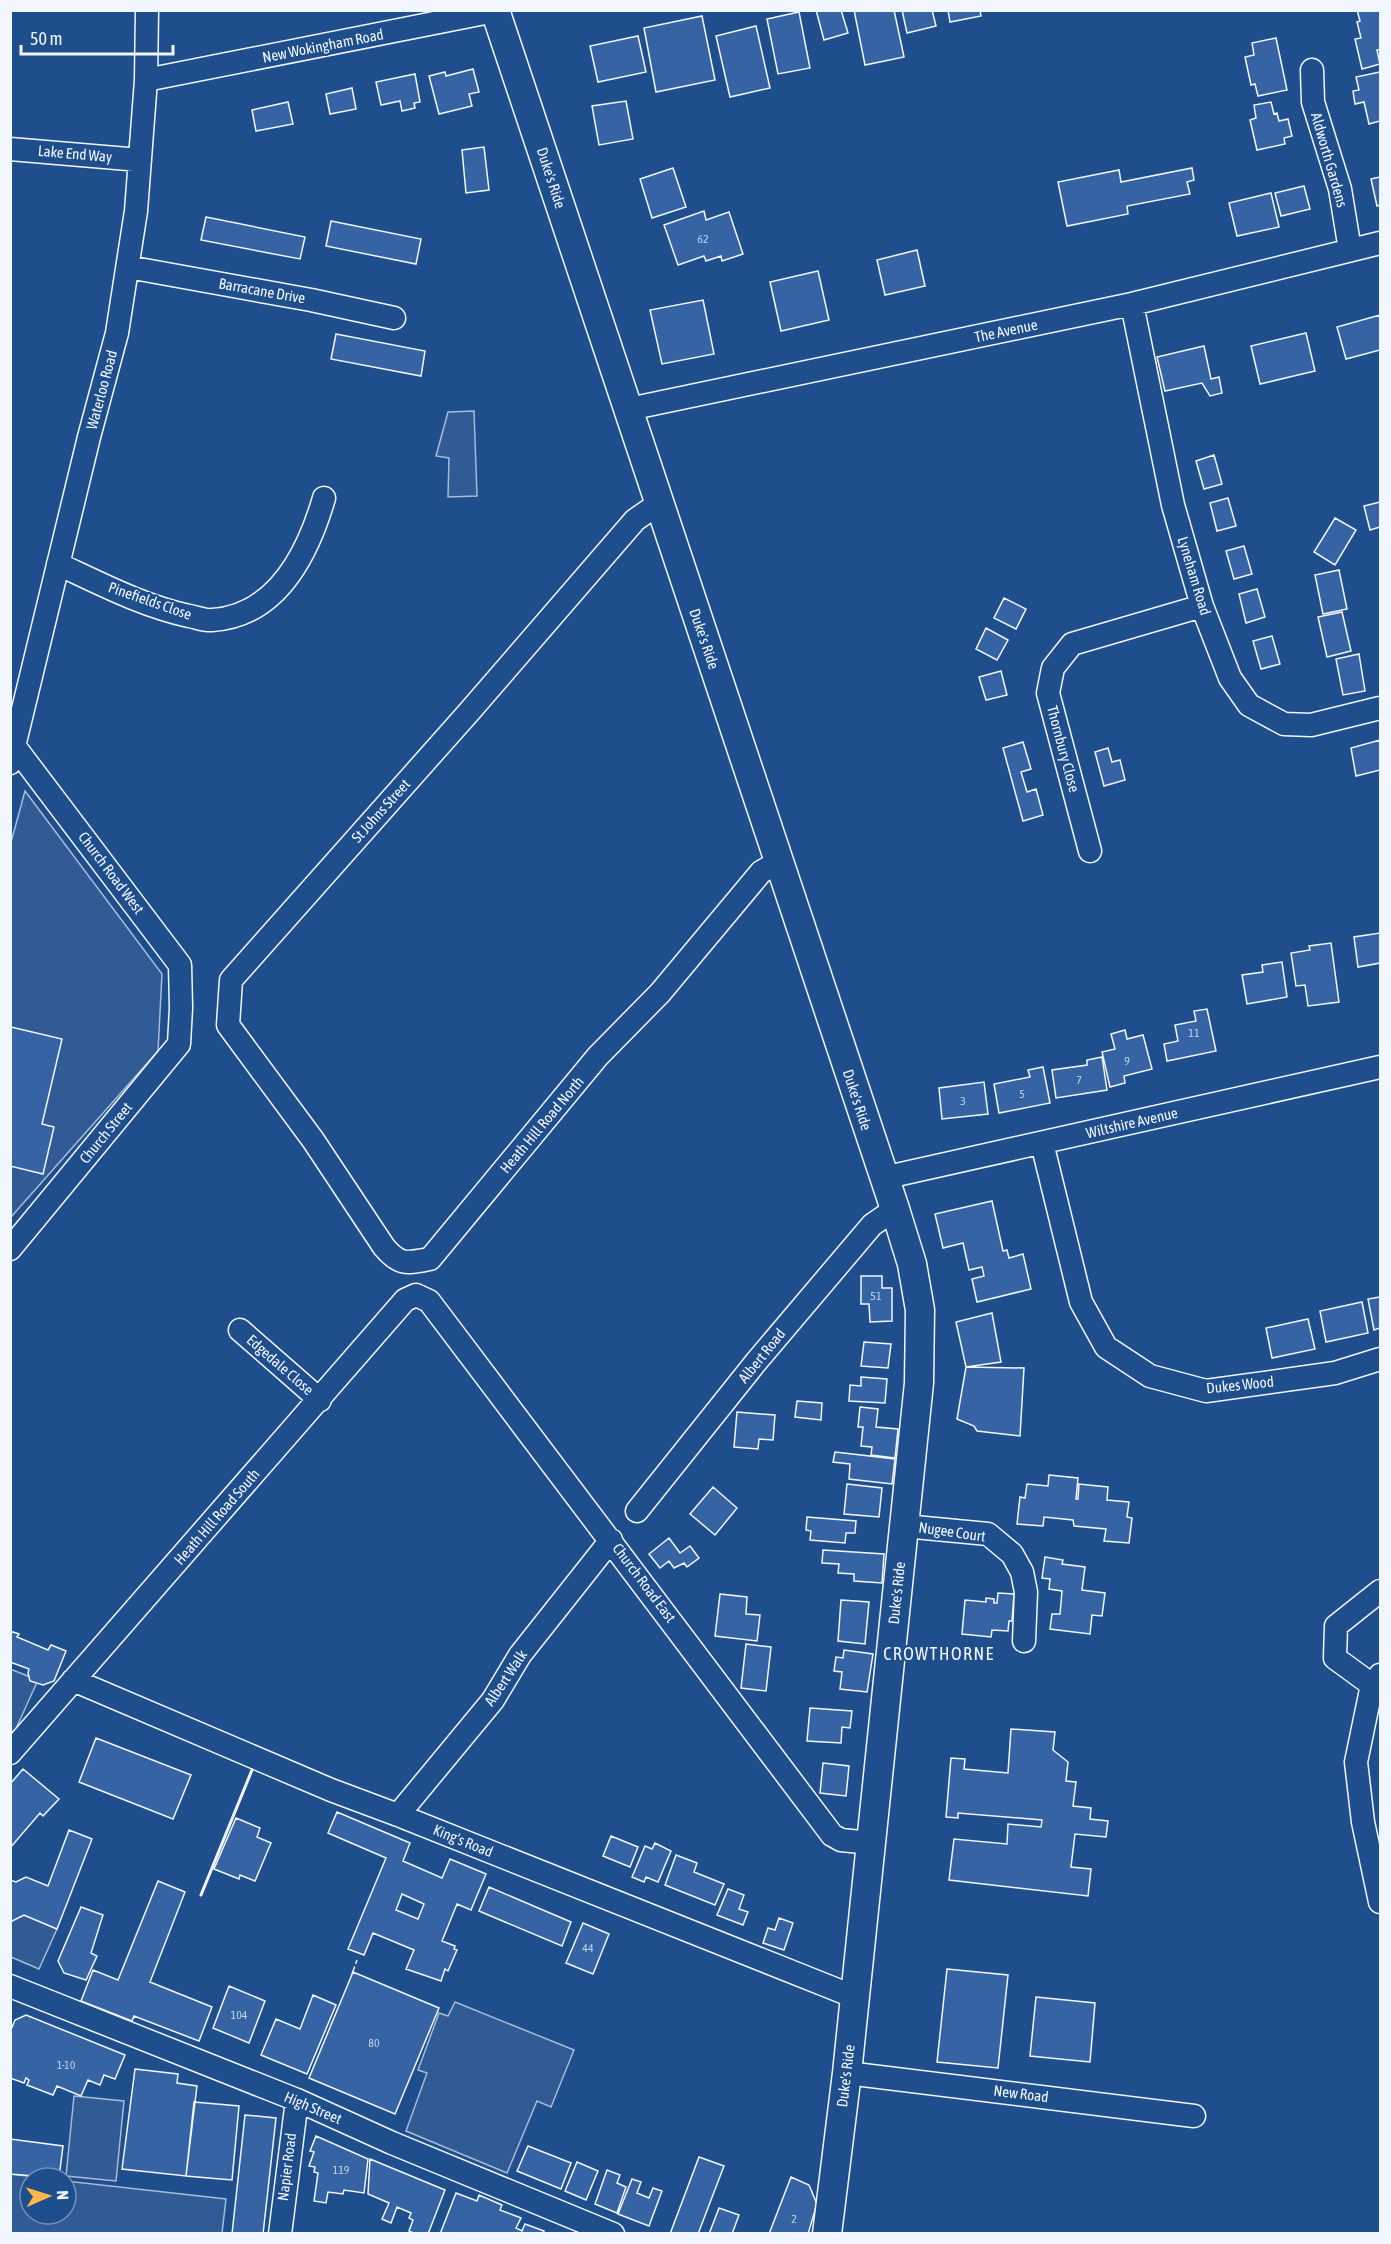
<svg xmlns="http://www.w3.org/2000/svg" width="1391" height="2244" viewBox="0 0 1391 2244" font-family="'Asap Condensed',sans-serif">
<rect width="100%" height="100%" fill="#1f4e8c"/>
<path fill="#305b95" stroke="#a8bbd7" stroke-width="1.5" d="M474,411L477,496L448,497L449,458L436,456L448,412Z
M25,791L162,974L158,1051L11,1217L10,846Z
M10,1669L38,1680L14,1733L11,1731Z
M24,1915L57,1929L39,1969L11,1957V1921Z
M455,2002L574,2050L551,2107L537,2101L507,2173L406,2131L427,2073L418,2070L439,2013L448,2016Z
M74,2096L124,2101L116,2181L66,2176Z
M10,2174L44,2178H30V2214H66V2181L226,2199L222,2233H11Z"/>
<path fill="#3563a3" stroke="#f2f6ff" stroke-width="1.5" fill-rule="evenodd" d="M816,10H841L848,33L824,40Z
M854,10H894L904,57L865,65Z
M902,10H932L936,26L907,33Z
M948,10H980L981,16L950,22Z
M1357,10H1380V50H1377L1380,64L1362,69L1355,39L1361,38L1357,22L1360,21Z
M799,12L810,68L778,74L767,19Z
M702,16L715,80L656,92L644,28Z
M756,26L770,88L730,97L716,36Z
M638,36L646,72L598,82L590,46Z
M1276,38L1287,90L1258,96L1255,84L1251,85L1245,57L1254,55L1252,43Z
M473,69L479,92L469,94L472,106L439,114L429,76L445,72L446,76Z
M1380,72V121L1369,124L1364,102L1355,104L1353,91L1359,90L1356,77Z
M415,74L420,102L414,103L415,108L402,111L400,101L381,105L376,82Z
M352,88L356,109L330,114L326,94Z
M626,101L633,139L599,145L592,106Z
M288,102L293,124L256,131L252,110Z
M1271,102L1274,114L1277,113L1279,121L1288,119L1292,136L1284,138L1285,144L1257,150L1250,120L1256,118L1254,105Z
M484,147L489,190L466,193L462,150Z
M673,168L686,207L652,218L640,179Z
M1192,168L1194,180L1187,182L1190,194L1127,206L1128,214L1067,226L1058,182L1119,170L1121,182Z
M1380,177V205L1377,206L1371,179Z
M1304,186L1310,209L1281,216L1275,193Z
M1271,193L1279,227L1237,236L1229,203Z
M704,211L706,220L729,212L743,254L722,261L721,256L706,261L704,256L678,265L664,225Z
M206,217L305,237L300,259L201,240Z
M331,221L421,239L416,264L326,246Z
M917,250L925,286L885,295L877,260Z
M818,271L829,320L781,331L770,282Z
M703,300L714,354L662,364L650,310Z
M1380,315V350L1346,359L1337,327Z
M1306,333L1315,371L1260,384L1251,346Z
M336,334L425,351L421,376L331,359Z
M1204,346L1211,379L1219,377L1222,393L1210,396L1202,383L1165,391L1157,357Z
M1214,455L1222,484L1204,489L1196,461Z
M1228,498L1236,526L1217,531L1210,503Z
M1380,502V527L1370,530L1364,506Z
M1335,518L1356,530L1335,565L1314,552Z
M1244,546L1252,574L1234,579L1226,551Z
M1339,570L1347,609L1323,614L1315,575Z
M1257,589L1265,617L1246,623L1239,594Z
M1004,598L1026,609L1016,629L994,618Z
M1342,612L1351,651L1327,657L1318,617Z
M986,628L1008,640L997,660L976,649Z
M1272,636L1280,664L1261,669L1253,641Z
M1359,654L1365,691L1343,695L1336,659Z
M1001,671L1007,695L986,700L979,677Z
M1380,740V770L1356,776L1351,748Z
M1023,742L1031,769L1021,772L1027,792L1036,789L1043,815L1023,821L1003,748Z
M1108,748L1112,762L1120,760L1125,780L1104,786L1095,752Z
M1380,933V963L1358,967L1354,937Z
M1331,943L1339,1002L1308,1006L1305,985L1296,986L1291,953L1310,950L1309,946Z
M1282,962L1287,997L1247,1004L1242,975L1263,972L1262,965Z
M1207,1009L1216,1051L1167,1061L1164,1044L1178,1041L1175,1025L1196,1021L1194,1011Z
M11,1027L62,1039L42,1124L54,1127L43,1174L10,1166Z
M1125,1030L1127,1039L1143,1035L1152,1069L1124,1076L1125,1083L1110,1087L1102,1052L1115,1049L1111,1034Z
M1102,1057L1107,1090L1056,1098L1052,1070L1087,1065V1060Z
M1043,1067L1050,1103L999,1113L994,1084L1030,1077L1028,1070Z
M984,1082L988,1114L942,1119L939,1088Z
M992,1201L1003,1251L1007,1250L1009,1258L1023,1254L1031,1289L977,1302L972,1279L984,1276L982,1267L969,1270L963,1243L943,1248L935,1214Z
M861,1276H882V1288H892V1321L870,1322L869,1304H861Z
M1380,1297V1328L1374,1330L1368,1299Z
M1362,1302L1368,1333L1326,1342L1320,1311Z
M992,1313L1001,1362L966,1367L956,1322Z
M1308,1319L1315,1349L1272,1358L1266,1328Z
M864,1342L891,1344L888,1368L861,1366Z
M966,1367L1024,1368L1020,1436L977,1431L974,1426L957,1419Z
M861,1377L887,1379L885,1403L849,1401L850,1385L861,1386Z
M797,1401L822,1403L821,1420L795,1417Z
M860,1407L878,1409L876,1427L898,1429L895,1458L871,1455L872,1447L861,1446L863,1427H858Z
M737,1412L775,1415L773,1440L759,1439L758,1449L734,1447Z
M835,1452L895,1459L892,1484L849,1479L850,1464L833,1462Z
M1049,1475L1078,1478L1076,1499H1078L1079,1484L1108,1487L1107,1500L1129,1502L1127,1517L1132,1518L1129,1543L1104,1541L1106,1529L1074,1526L1073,1520L1044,1517L1043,1526L1017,1524L1020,1497L1025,1498L1027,1484L1048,1486Z
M847,1484L882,1488L879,1517L844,1514Z
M713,1487L737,1508L715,1535L690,1514Z
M807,1517L856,1521L855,1533H846L845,1543L810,1540L811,1531L806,1530Z
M669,1538L680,1553L690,1546L699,1558L687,1567L684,1563L674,1568L669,1561L660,1568L649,1554Z
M823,1550L884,1554L882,1583L854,1581V1574L838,1573L839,1564L822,1563Z
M1045,1557L1063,1560L1062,1564L1085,1567L1082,1590L1105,1593L1102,1616L1092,1615L1090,1634L1050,1629L1052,1614H1060L1062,1591L1049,1589L1050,1579L1042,1578Z
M998,1593L1014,1594L1012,1621H1009L1008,1631L992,1630L991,1637L962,1634L965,1600L986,1602V1598L994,1599V1603H997Z
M720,1594L747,1597L746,1614L760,1615L757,1641L715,1636Z
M841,1600L869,1602L865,1644L838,1641Z
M10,1631L19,1634L17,1637L48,1650L51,1645L66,1651L54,1681L43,1685L30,1681L28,1673L29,1669L10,1662Z
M746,1644L771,1647L766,1691L741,1688Z
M844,1650L873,1654L867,1692L840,1689L842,1672L834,1671L836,1657L843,1658Z
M810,1708L852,1711L850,1728L842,1727L841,1743L807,1741Z
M1011,1729L1055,1732L1053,1750L1068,1762L1066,1781L1076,1782L1073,1806L1091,1808L1090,1819L1108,1821L1106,1837L1075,1834L1071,1867L1091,1869L1088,1896L949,1880L954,1839L1007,1844L1008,1824L1041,1827L1042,1820L958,1813V1818L946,1817L951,1758L965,1759L964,1769L1008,1773Z
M96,1738L191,1775L173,1819L79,1782Z
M823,1763L849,1766L846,1796L820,1793Z
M23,1769L59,1799L43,1816L40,1813L10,1848V1784Z
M337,1812L410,1843L403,1861L442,1878L450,1859L486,1874L471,1910L457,1904L442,1941L455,1946L454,1949L457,1950L448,1971L445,1969L441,1981L406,1969L414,1950L373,1933L364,1955L348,1949L386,1858L328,1833ZM402,1894L424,1904L418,1919L396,1910Z
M236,1818L260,1828L257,1837L271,1843L255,1881L240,1875L239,1879L214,1869Z
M69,1830L92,1839L57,1929L24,1915L10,1922V1880L16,1882L26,1877L48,1886Z
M611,1836L638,1847L630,1867L603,1856Z
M655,1843L671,1851L658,1882L646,1877L644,1882L632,1877L645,1846L652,1849Z
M676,1855L697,1863L694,1872L724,1884L715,1905L665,1885Z
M158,1881L185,1892L150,1982L212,2007L199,2041L134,2016L132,2021L81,2001L93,1970L118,1980Z
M489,1887L571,1922L562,1946L479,1911Z
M728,1889L744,1895L739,1909L748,1912L743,1925L717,1915Z
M81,1907L103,1915L91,1953L97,1956L86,1980L64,1973L58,1961Z
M779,1918L793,1923L784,1950L763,1943L768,1928L775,1930Z
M583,1923L609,1934L593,1974L566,1963Z
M947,1969L1008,1975L998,2068L937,2062Z
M353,1972L439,2008L395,2114L309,2078Z
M229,1986L265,2001L249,2043L213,2028Z
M313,1995L336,2005L307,2074L261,2055L276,2019L300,2029Z
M1036,1997L1095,2003L1090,2062L1030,2056Z
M26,2015L125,2055L115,2079L104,2075L100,2085L88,2080L81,2096L57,2086L53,2095L27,2085L29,2080L26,2078L24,2083L10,2078V2032L15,2020Z
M135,2069L178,2074L177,2083L197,2086L186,2176L122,2169Z
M194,2102L239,2106L232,2180L186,2176Z
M245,2115L276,2118L263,2234H232Z
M316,2136L368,2159L364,2193L344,2190L343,2194L328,2192L326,2203L314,2201L318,2173L314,2172L315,2167L309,2166L314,2152L310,2151Z
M10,2139L63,2146L59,2178L10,2174Z
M528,2146L571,2163L561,2189L517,2171Z
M699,2157L724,2166L698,2234H670Z
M370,2159L445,2190L428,2234H415L409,2231L413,2220L409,2218L411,2213L397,2207L391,2223L382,2219L389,2203L368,2194Z
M577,2162L598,2171L586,2200L565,2191Z
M607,2170L620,2175L617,2183L626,2187L617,2213L595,2204Z
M791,2177L809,2185L817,2204L808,2234H769Z
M632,2179L641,2182L637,2193L649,2198L653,2188L662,2191L649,2226L618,2214Z
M456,2193L477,2201L479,2195L502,2205L500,2210L521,2218L516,2228L522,2231L525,2224L544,2231L543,2234H440Z
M719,2208L739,2215L732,2234H709Z"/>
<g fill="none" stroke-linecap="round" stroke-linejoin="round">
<defs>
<path id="minor" d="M1312,70L1313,102L1340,189L1350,250
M146,80L500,10
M10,149L140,160
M128,267L311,300L394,318
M1132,304L1173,505L1202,606L1230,678L1249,705L1284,724L1311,725L1380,708
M629,409L1132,304L1380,243
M658,504L635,520L469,712L231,980L228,1025L313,1140L384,1247C400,1266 407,1263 430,1259L598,1056L660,993L761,872L778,862
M58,564C101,584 143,606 189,616C196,617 205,621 212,620C277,616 308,553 324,498
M10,763L89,437L117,333L136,211L146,80L147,10
M1090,851L1048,693L1053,668L1072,644L1202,606
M1042,1143L1081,1302L1106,1347L1150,1376L1206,1391L1335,1373L1380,1359
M883,1178L1380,1067
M10,1249L179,1044L181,1008L180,965L15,747
M240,1330L320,1400
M637,1511L756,1362L872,1225L895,1209
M904,1526L988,1534L1012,1554L1022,1572L1026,1592L1024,1641
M1380,1675L1372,1685L1356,1762L1363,1822L1380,1902
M73,1680L331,1790L398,1815L855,1997
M1372,1685L1335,1658L1336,1626L1380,1591
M10,1753L405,1300L416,1295L429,1301L832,1835L841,1840L871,1843
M398,1815L493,1700L520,1655L611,1540
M10,1986L297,2100L392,2143L613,2234
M847,2073L1194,2116
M280,2234L297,2100"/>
<path id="major" d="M495,10L895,1209L912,1264L920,1310L919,1383L847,2073L827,2234"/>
</defs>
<use href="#minor" stroke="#f2f6ff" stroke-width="25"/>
<use href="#major" stroke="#f2f6ff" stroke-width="31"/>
<use href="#minor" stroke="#1f4e8c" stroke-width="22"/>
<use href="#major" stroke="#1f4e8c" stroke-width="28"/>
<path stroke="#f2f6ff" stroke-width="1.5" stroke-dasharray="8 3" stroke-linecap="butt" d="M352,1974L357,1960"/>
<path stroke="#f2f6ff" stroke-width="3" d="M201,1895L252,1770"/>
</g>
<g text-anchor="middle" stroke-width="4.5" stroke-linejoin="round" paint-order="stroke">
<g font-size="12" fill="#c3d1e8">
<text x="703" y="243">62</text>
<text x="1194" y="1037">11</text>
<text x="1127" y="1065">9</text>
<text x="1079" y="1084">7</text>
<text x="1022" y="1098">5</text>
<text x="963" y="1105">3</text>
<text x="876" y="1300">51</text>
<text x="588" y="1952">44</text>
<text x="239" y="2019">104</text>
<text x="374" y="2047">80</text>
<text x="66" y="2069">1-10</text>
<text x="341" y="2174">119</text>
<text x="794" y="2223">2</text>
</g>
<g font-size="15" fill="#f2f6ff" stroke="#1f4e8c">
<text transform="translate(323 46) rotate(-11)" y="5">New Wokingham Road</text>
<text transform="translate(75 154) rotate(5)" y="5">Lake End Way</text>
<text transform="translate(1329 160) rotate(74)" y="5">Aldworth Gardens</text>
<text transform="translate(551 178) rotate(72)" y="5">Duke's Ride</text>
<text transform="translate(262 291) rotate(10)" y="5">Barracane Drive</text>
<text transform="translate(1006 331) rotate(-12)" y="5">The Avenue</text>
<text transform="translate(102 390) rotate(-75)" y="5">Waterloo Road</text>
<text transform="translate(1194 576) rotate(73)" y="5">Lyneham Road</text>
<text transform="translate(150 601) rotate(19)" y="5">Pinefields Close</text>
<text transform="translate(704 639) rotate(71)" y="5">Duke's Ride</text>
<text transform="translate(1063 749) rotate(75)" y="5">Thornbury Close</text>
<text transform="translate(381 811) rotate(-48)" y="5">St Johns Street</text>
<text transform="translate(111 873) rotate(53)" y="5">Church Road West</text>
<text transform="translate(857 1100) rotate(72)" y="5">Duke's Ride</text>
<text transform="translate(1132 1123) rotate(-13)" y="5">Wiltshire Avenue</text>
<text transform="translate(542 1125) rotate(-50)" y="5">Heath Hill Road North</text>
<text transform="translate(106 1133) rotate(-51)" y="5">Church Street</text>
<text transform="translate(762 1356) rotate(-51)" y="5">Albert Road</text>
<text transform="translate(280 1365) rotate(41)" y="5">Edgedale Close</text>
<text transform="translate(1240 1385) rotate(-6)" y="5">Dukes Wood</text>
<text transform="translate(217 1517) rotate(-49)" y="5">Heath Hill Road South</text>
<text transform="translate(952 1532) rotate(8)" y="5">Nugee Court</text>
<text transform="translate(644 1583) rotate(53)" y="5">Church Road East</text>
<text transform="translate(897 1593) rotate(-84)" y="5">Duke's Ride</text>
<text transform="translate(506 1678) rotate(-56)" y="5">Albert Walk</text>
<text transform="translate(463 1841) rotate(22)" y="5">King's Road</text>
<text transform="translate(846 2076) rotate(-83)" y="5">Duke's Ride</text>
<text transform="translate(1021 2094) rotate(7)" y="5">New Road</text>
<text transform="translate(313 2108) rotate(23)" y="5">High Street</text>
<text transform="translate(287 2167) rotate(-83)" y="5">Napier Road</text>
</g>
<g font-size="18" letter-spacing="1.5" fill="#f2f6ff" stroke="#1f4e8c">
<text x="939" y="1660">CROWTHORNE</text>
</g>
</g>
<rect width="1391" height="2244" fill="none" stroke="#f2f6ff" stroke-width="24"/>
<g transform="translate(48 2196) rotate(87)"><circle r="28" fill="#1f4e8c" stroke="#7391ba" stroke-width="1.5"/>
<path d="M0-4.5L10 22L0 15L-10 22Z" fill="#ffb74d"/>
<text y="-9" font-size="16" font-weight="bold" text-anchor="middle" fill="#f2f6ff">N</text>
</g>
<path d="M21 45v9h152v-9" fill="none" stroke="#f2f6ff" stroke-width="3"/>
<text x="30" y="45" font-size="18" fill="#f2f6ff" stroke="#1f4e8c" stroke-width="4.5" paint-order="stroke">50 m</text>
</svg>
